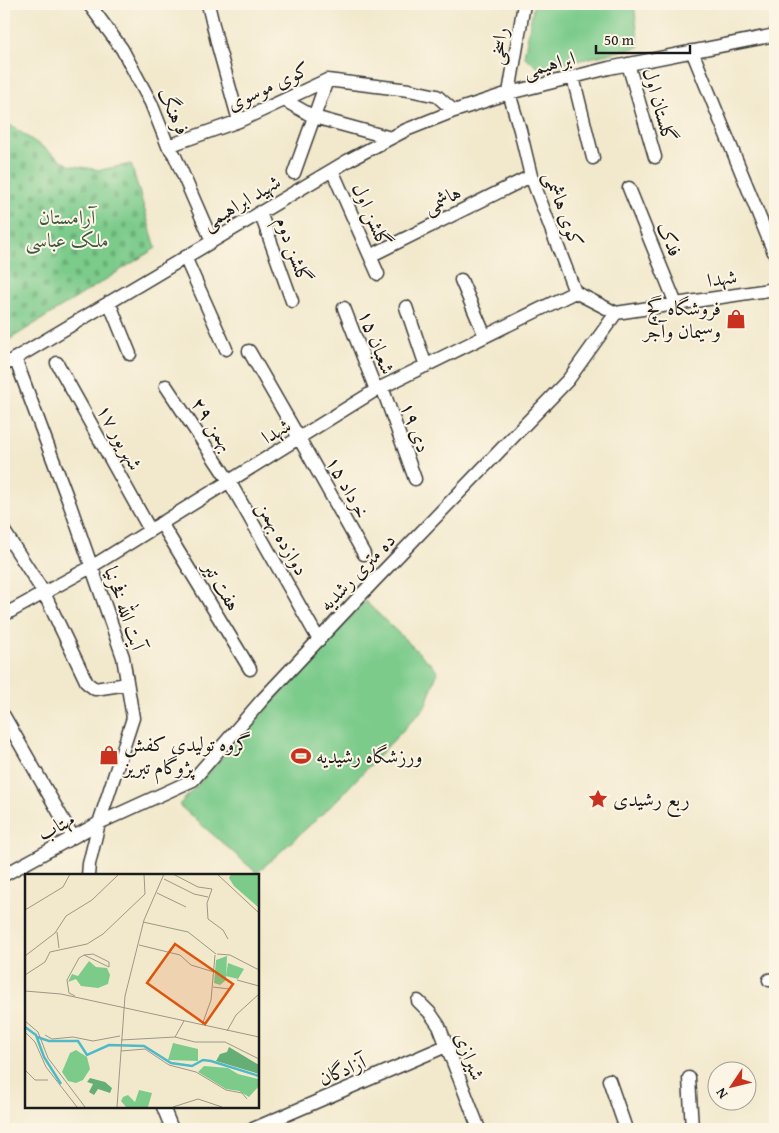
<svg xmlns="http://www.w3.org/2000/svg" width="779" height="1133" viewBox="0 0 779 1133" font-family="'Gentium Book Plus',Amiri,serif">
<defs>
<pattern id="cemetery-stones" width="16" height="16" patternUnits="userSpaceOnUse" patternTransform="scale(1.25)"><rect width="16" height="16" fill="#7ccb8b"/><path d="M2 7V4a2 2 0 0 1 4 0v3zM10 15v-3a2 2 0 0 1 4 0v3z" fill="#6bae77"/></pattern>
</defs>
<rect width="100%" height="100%" fill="#fcf5e5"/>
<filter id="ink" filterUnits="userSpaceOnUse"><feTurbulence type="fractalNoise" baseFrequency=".02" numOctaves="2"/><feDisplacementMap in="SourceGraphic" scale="10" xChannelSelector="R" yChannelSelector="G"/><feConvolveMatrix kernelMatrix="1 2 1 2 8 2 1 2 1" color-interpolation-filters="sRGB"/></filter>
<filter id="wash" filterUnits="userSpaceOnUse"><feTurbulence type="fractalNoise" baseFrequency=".0096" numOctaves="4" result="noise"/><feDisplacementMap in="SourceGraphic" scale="20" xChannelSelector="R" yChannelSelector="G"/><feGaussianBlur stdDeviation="1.12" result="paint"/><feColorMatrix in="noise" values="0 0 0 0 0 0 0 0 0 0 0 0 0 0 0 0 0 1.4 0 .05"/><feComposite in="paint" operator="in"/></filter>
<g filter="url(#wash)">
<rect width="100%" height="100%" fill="#f2e9cd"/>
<path fill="url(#cemetery-stones)" stroke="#4c7454" d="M7,123L69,165L100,170L131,164L156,248L4,343V126Z"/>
<path fill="#7ccb8b" stroke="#4c7454" d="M534,4H634L639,47L540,69L524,56Z
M365,601L438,671L425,707L332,805L257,873L179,805Z"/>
</g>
<g filter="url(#ink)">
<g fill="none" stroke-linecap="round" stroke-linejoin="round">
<defs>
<path id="minor" d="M89,4L122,49L151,103L168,146L174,154L212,241
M208,4L218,46L239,121
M524,4L509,93L520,130L531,176L575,292L616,313
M692,51L775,255
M628,64L655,157
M573,77L593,158
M327,80L409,90L437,96L454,111
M284,100L314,117L294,173
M168,146L239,121L327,80L314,117L391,138
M332,170L378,274
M629,188L676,304
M260,212L292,301
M370,256L531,176
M185,257L226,349
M461,280L485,336
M109,302L130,354
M406,307L426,366
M344,308L376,390
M616,313L775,289
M249,351L299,438L364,554
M15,358L70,505L123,657L133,718L99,823L89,864L88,876
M57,363L150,530
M4,365L349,160L406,130L454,111L509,93L609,68L775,35
M166,386L229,481L319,640
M382,387L415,479
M161,523L250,669
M4,531L44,593L87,683L95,689L108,687L127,684
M4,615L91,567L376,390L575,292
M4,716L73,837
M4,875L99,823L193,780L262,700L374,581L568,380L616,313
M769,980L775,979
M418,1001L430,1013L439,1026L479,1129
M689,1078L692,1129
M609,1080L626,1129
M163,1107L172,1129
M253,1129L446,1046"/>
</defs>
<use href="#minor" stroke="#3c3b37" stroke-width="15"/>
<use href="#minor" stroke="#fff" stroke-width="12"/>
</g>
</g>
<defs>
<symbol id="shop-bare" viewBox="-9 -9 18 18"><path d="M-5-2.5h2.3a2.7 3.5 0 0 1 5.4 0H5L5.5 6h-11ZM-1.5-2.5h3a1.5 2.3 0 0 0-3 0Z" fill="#c8321e" stroke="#fcf5e5" stroke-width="2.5" paint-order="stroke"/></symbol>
<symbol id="stadium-bare" viewBox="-9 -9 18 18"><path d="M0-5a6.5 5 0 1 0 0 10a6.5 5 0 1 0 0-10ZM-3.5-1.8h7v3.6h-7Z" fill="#c8321e" stroke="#fcf5e5" stroke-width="2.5" paint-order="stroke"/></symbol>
<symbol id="sight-bare" viewBox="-9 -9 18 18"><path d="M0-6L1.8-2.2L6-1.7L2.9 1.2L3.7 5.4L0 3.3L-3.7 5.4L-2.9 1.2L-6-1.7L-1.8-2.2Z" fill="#c8321e" stroke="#fcf5e5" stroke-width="2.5" paint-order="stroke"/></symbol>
</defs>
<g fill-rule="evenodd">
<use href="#shop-bare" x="722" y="305" width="28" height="28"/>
<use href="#shop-bare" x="95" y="741" width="28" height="28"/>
<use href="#stadium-bare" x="287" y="742" width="28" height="28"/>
<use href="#sight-bare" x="584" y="785" width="28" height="28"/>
</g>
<g text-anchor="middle" stroke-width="4" stroke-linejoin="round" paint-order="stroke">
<g font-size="20" fill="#1c1c1c" stroke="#fcf5e5">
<text transform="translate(498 46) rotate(-81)" y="7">راسخی</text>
<text transform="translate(549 64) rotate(-15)" y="7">ابراهیمی</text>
<text transform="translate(268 86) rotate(-25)" y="7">کوی موسوی</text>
<text transform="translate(660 105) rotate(74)" y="7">گلستان اول</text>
<text transform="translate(174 111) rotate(65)" y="7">فرهنگ</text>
<text transform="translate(442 199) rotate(-26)" y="7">هاشمی</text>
<text transform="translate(241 202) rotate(-31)" y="7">شهید ابراهیمی</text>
<text transform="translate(564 209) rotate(70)" y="7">کوی هاشمی</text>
<text transform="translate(372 215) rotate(66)" y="7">گلشن اول</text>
<text transform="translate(670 239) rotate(68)" y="7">فدک</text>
<text transform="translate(294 250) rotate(70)" y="7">گلشن دوم</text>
<text transform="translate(722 278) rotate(-9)" y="7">شهدا</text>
<text transform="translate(377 342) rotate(69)" y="7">۱۵ شعبان</text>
<text transform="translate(213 424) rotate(57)" y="7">۲۹ بهمن</text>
<text transform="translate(416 427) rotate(70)" y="7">۱۹ دی</text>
<text transform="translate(276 431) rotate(-31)" y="7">شهدا</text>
<text transform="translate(120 437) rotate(61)" y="7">۱۷ شهریور</text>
<text transform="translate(348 487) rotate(61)" y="7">۱۵ خرداد</text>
<text transform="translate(283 538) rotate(60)" y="7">دوازده بهمن</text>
<text transform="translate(357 572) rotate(-46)" y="7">ده متری رشدیه</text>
<text transform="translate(222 586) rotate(59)" y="7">هفت تیر</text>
<text transform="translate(125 608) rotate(71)" y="7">آیت الله فخرنیا</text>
<text transform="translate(56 826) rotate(-28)" y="7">مهتاب</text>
<text transform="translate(470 1056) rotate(69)" y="7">شیرازی</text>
<text transform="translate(342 1070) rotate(-23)" y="7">آزادگان</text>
</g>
<g font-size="20" fill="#3e5943" stroke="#fcf5e5">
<text x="67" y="224">آرامستان<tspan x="67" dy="23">ملک عباسی</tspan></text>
</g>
<g font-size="20" fill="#1c1c1c" stroke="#fcf5e5" text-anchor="start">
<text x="721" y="315" text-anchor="end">فروشگاه گچ<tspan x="721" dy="23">وسیمان وآجر</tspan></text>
<text x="124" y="751">گروه تولیدی کفش<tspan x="124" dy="23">پژوگام تبریز</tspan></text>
<text x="316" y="763">ورزشگاه رشیدیه</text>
<text x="613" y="806">ربع رشیدی</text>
</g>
</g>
<g transform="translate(25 874)">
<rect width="234" height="234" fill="#f2e9cd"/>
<path d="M204,173L234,191V200L191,187L195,180L202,178ZM65,204L80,208L87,214L85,219L73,215L69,221L64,218L68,210L62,208Z" fill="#65af77"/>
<path d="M202,82L201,106L195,111L189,109L191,86Z" fill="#7ccb8b"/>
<path d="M206,0H234V34L209,12L204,4ZM64,87L71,93L82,94L85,101L83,110L73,114L56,112L51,105L43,108L47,100L53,102ZM148,169L173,175V187L143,186ZM51,176L62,183L65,195L58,206L51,209L43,207L37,198L45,179ZM179,192L203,194L213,200L233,205L234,212L224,223L214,217L201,215L173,198Z" fill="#7ccb8b"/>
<path d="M114,216L127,219L123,233H101L96,227L98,223L103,221L110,228Z" fill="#7ccb8b"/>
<path d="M203,89L219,95L213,105L201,102Z" fill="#7ccb8b"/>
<path fill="none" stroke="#4ebac9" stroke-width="2.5" d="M0,153L11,161L19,183L36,210M12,163L24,167H53L62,181L84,171L119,172L146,189L167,192L178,186L186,187L234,202"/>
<path fill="none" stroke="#9c9786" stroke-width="1" d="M148,0L173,13L187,15L182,29L183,45L198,56L203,65M192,0L234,39M139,5L169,20L183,23M132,19L161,33M0,36L38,13L45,0M118,48L163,58L191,80M32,58L34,74M114,71L155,81L166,91L189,98M192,80L205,81L234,96M0,82L30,59L41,42L67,26L94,0M0,101L20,88L25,78L62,70L78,60L120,20L119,0M212,106L234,112M188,113L204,115M0,117L36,120L234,163M50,122L44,119L42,106L54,84L59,81L84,93V88L68,80L59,81M0,147L13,158L23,184L60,233M177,151L186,126L190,81M202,157L211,141L234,120M0,158L10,168L21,193L52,233M20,161L27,165L48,163L68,167L95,162M150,163L159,147M96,166L150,163L170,168H200L234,185M96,177L120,175L144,191L171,198L201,216L217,219L222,225M0,196L10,206H23M92,233L100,122L119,46L139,0M148,233L173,225L197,233"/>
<path fill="#de560d" fill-opacity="0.15" stroke="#de560d" stroke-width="2.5" d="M150,70L208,110L180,150L122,109Z"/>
<rect width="234" height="234" fill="none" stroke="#1c1c1c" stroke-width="2.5"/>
</g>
<rect width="779" height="1133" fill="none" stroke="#fcf5e5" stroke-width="20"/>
<g transform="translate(732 1086) rotate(235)"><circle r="24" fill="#fcf5e5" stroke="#a29e95"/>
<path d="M0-4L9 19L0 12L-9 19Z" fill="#c8321e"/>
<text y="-8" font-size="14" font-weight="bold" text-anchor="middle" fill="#1c1c1c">N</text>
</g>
<path d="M596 45v8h94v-8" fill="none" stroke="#1c1c1c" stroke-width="2.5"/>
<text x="604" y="45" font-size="15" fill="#1c1c1c" stroke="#fcf5e5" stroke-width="4" paint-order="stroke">50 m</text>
</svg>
